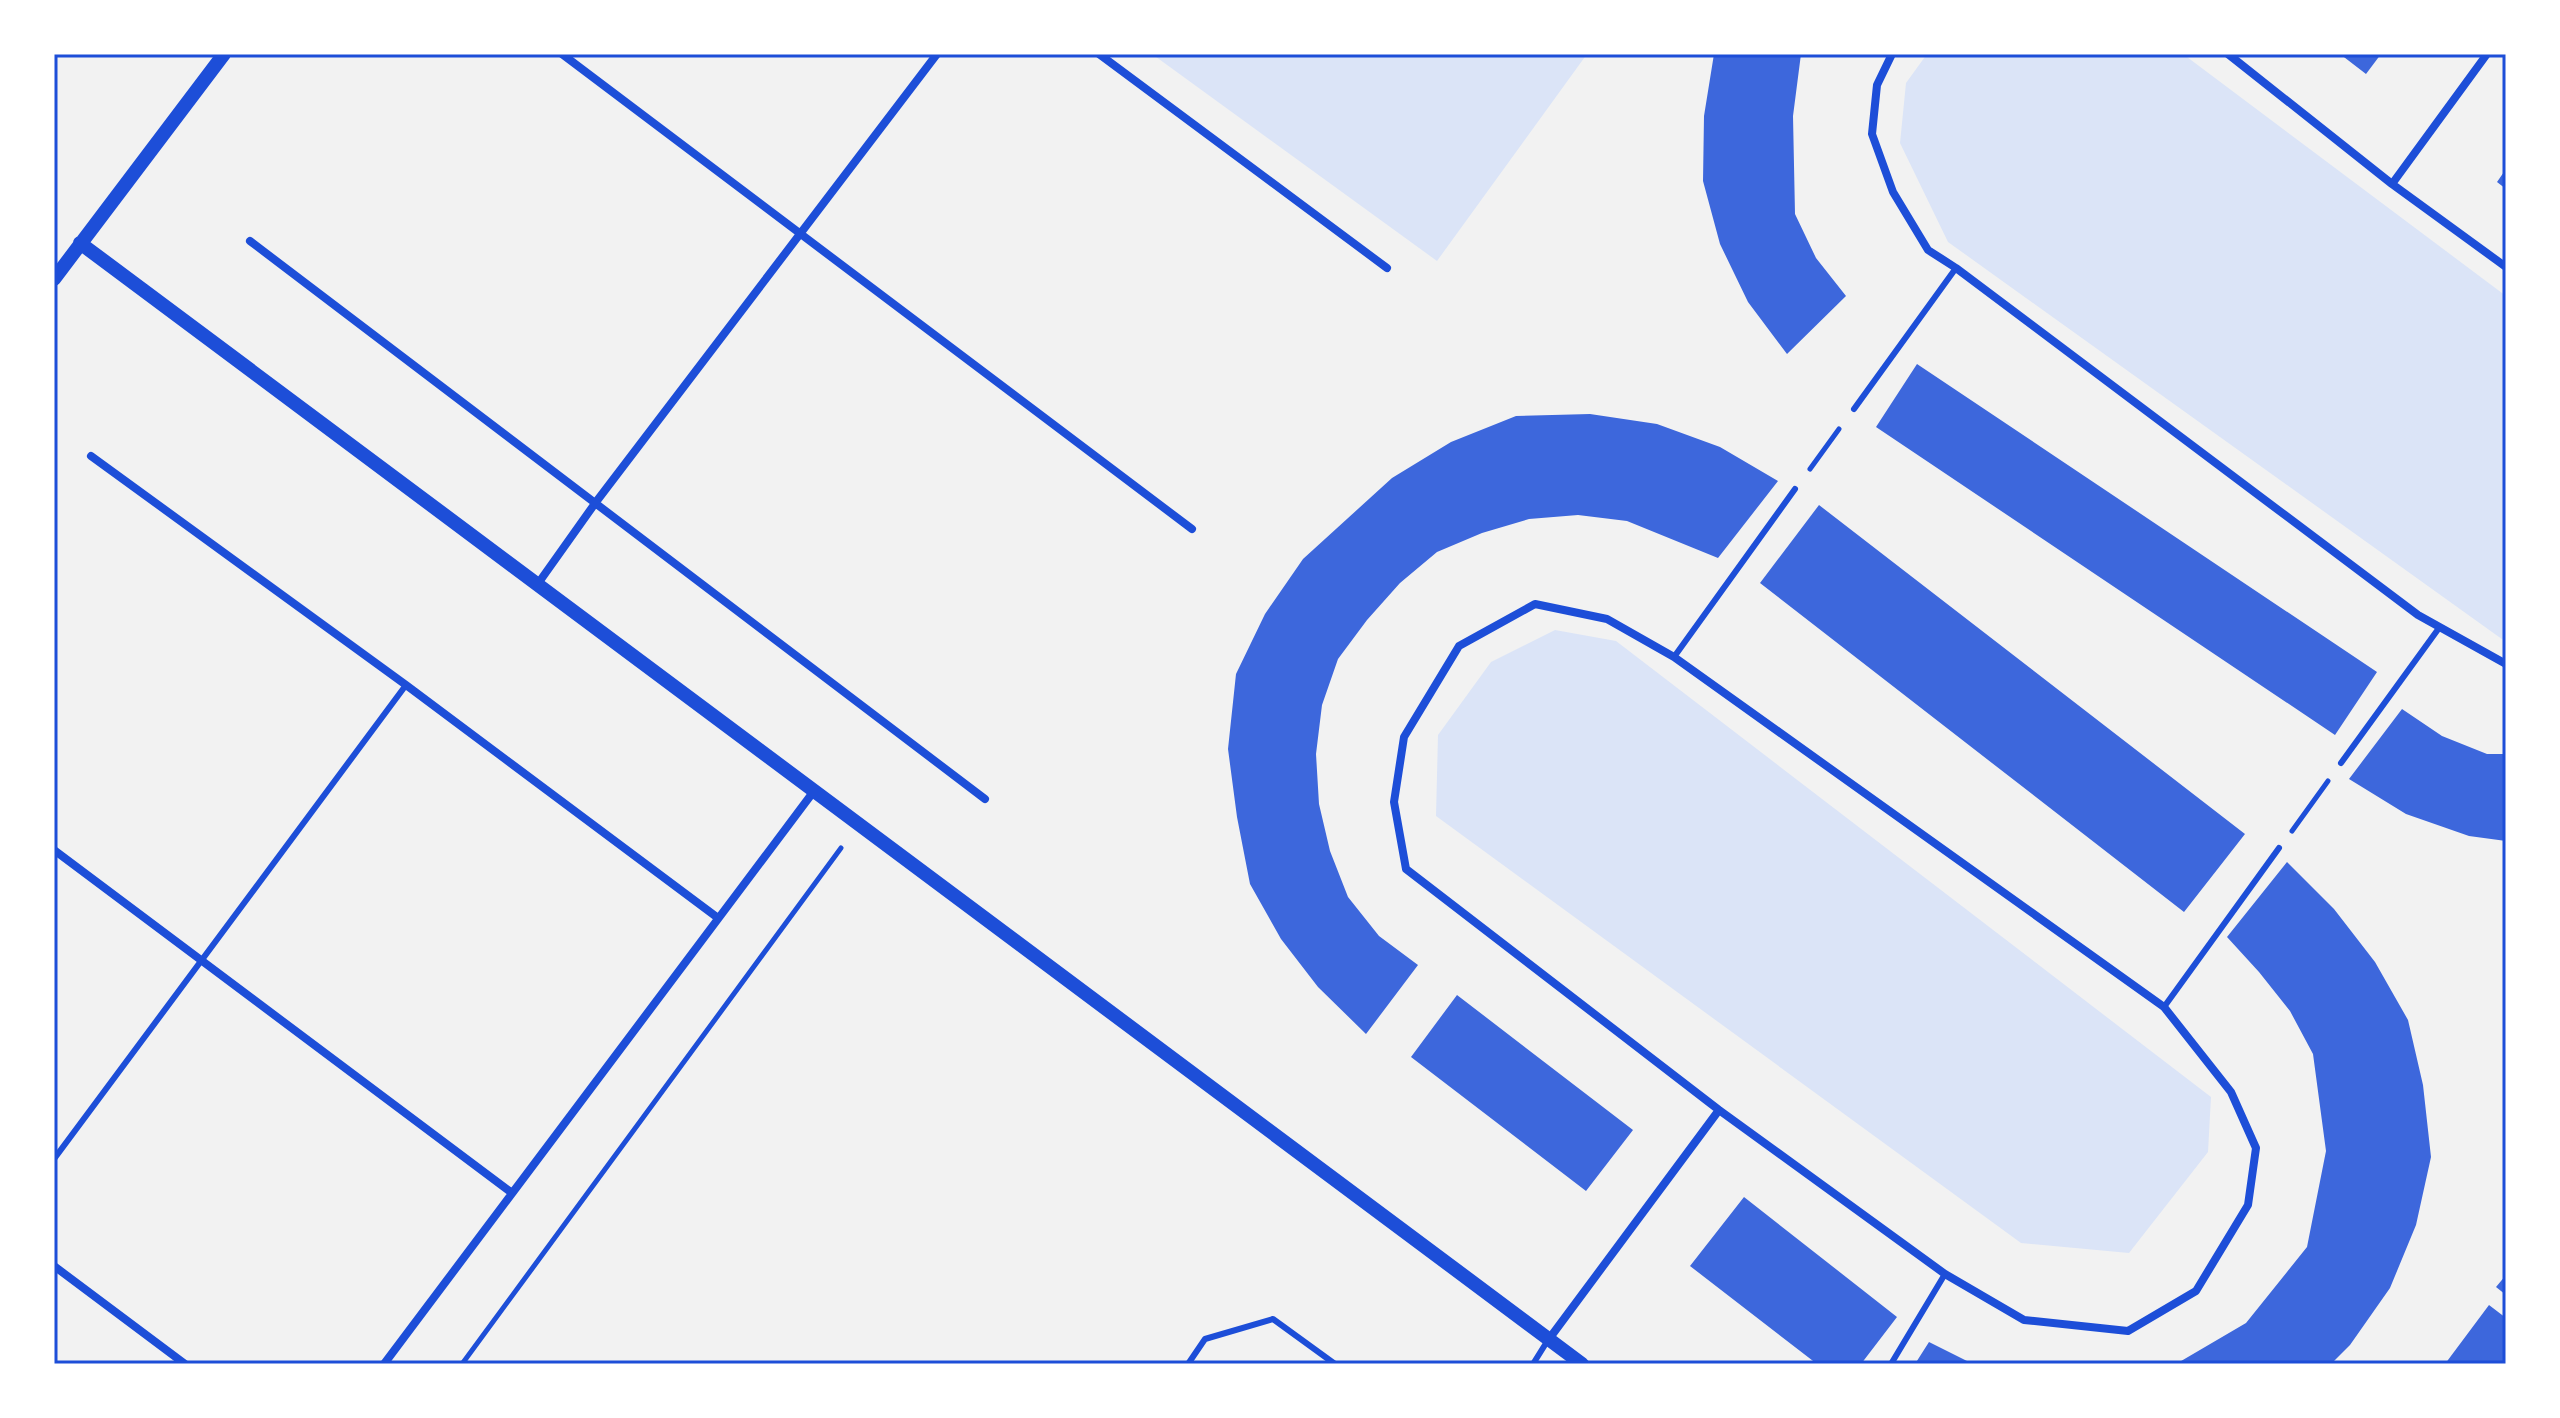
<svg xmlns="http://www.w3.org/2000/svg" width="2560" height="1418" viewBox="0 0 2560 1418" font-family="'Golos Text',sans-serif">
<rect width="100%" height="100%" fill="#f2f2f2"/>
<path fill="#dbe4f7" d="M1152,54H1587L1437,261Z
M1927,54H2183L2506,296V642L1948,242L1900,143L1906,83Z
M1555,630L1616,641L2211,1097L2208,1152L2129,1253L2021,1243L1436,816L1438,735L1491,662Z"/>
<path fill="#3d67dc" d="M1714,54H1801L1793,116L1795,214L1816,258L1846,296L1787,354L1748,302L1720,244L1703,181L1704,116Z
M2340,54H2381L2366,74Z
M2506,169V189L2497,182Z
M1917,364L2377,672L2335,735L1876,427Z
M1590,414L1657,424L1720,447L1778,481L1718,558L1627,521L1578,515L1529,519L1482,533L1437,552L1400,583L1367,620L1338,659L1322,705L1316,754L1319,804L1330,851L1348,897L1379,936L1418,965L1366,1034L1318,987L1281,939L1250,884L1237,817L1228,749L1236,674L1265,614L1303,559L1392,478L1451,442L1516,416Z
M1819,505L2245,834L2184,912L1760,583Z
M2402,709L2442,736L2487,754H2506V841L2469,836L2406,814L2349,779Z
M2287,862L2334,909L2375,962L2408,1020L2423,1085L2431,1157L2416,1225L2390,1288L2350,1345L2331,1364H2176L2246,1323L2307,1247L2326,1151L2313,1054L2290,1011L2259,972L2227,937Z
M1457,995L1633,1130L1586,1191L1411,1057Z
M1744,1197L1897,1317L1861,1364H1817L1690,1266Z
M2506,1275V1295L2496,1287Z
M2489,1305L2506,1318V1364H2445Z
M1929,1342L1973,1364H1915Z"/>
<g fill="none" stroke-linecap="round" stroke-linejoin="round">
<path stroke="#1d4ed8" stroke-width="5" d="M1810,469L1839,429
M2292,831L2328,781
M462,1364L841,848"/>
<path stroke="#1d4ed8" stroke-width="6" d="M1854,409L1956,268
M1674,657L1795,489
M2341,763L2439,628
M2164,1007L2279,848
M54,1159L406,685
M1188,1364L1205,1339L1273,1319L1335,1364
M1533,1364L1548,1340
M1891,1364L1945,1274"/>
<path stroke="#1d4ed8" stroke-width="8" d="M562,54L1192,529
M1099,54L1387,268
M1892,54L1877,85L1872,134L1893,192L1928,250L1956,268L2418,615L2506,664
M2228,54L2392,184L2506,267
M2392,184L2487,54
M250,241L985,799
M91,456L406,685L718,918
M537,585L596,502L937,54
M1535,604L1607,619L1674,657L2164,1007L2231,1092L2256,1148L2248,1205L2196,1291L2128,1331L2024,1320L1945,1274L1719,1110L1406,869L1394,802L1404,737L1459,646Z
M54,850L512,1193
M54,1266L185,1364
M1549,1339L1719,1110
M384,1364L814,791"/>
<path stroke="#1d4ed8" stroke-width="14" d="M80,243L1582,1364
M54,279L224,54"/>
</g>
<rect width="2560" height="1418" fill="none" stroke="#ffffff" stroke-width="112"/>
<rect x="56" y="56" width="2448" height="1306" fill="none" stroke="#1d4ed8" stroke-width="3"/>
</svg>
